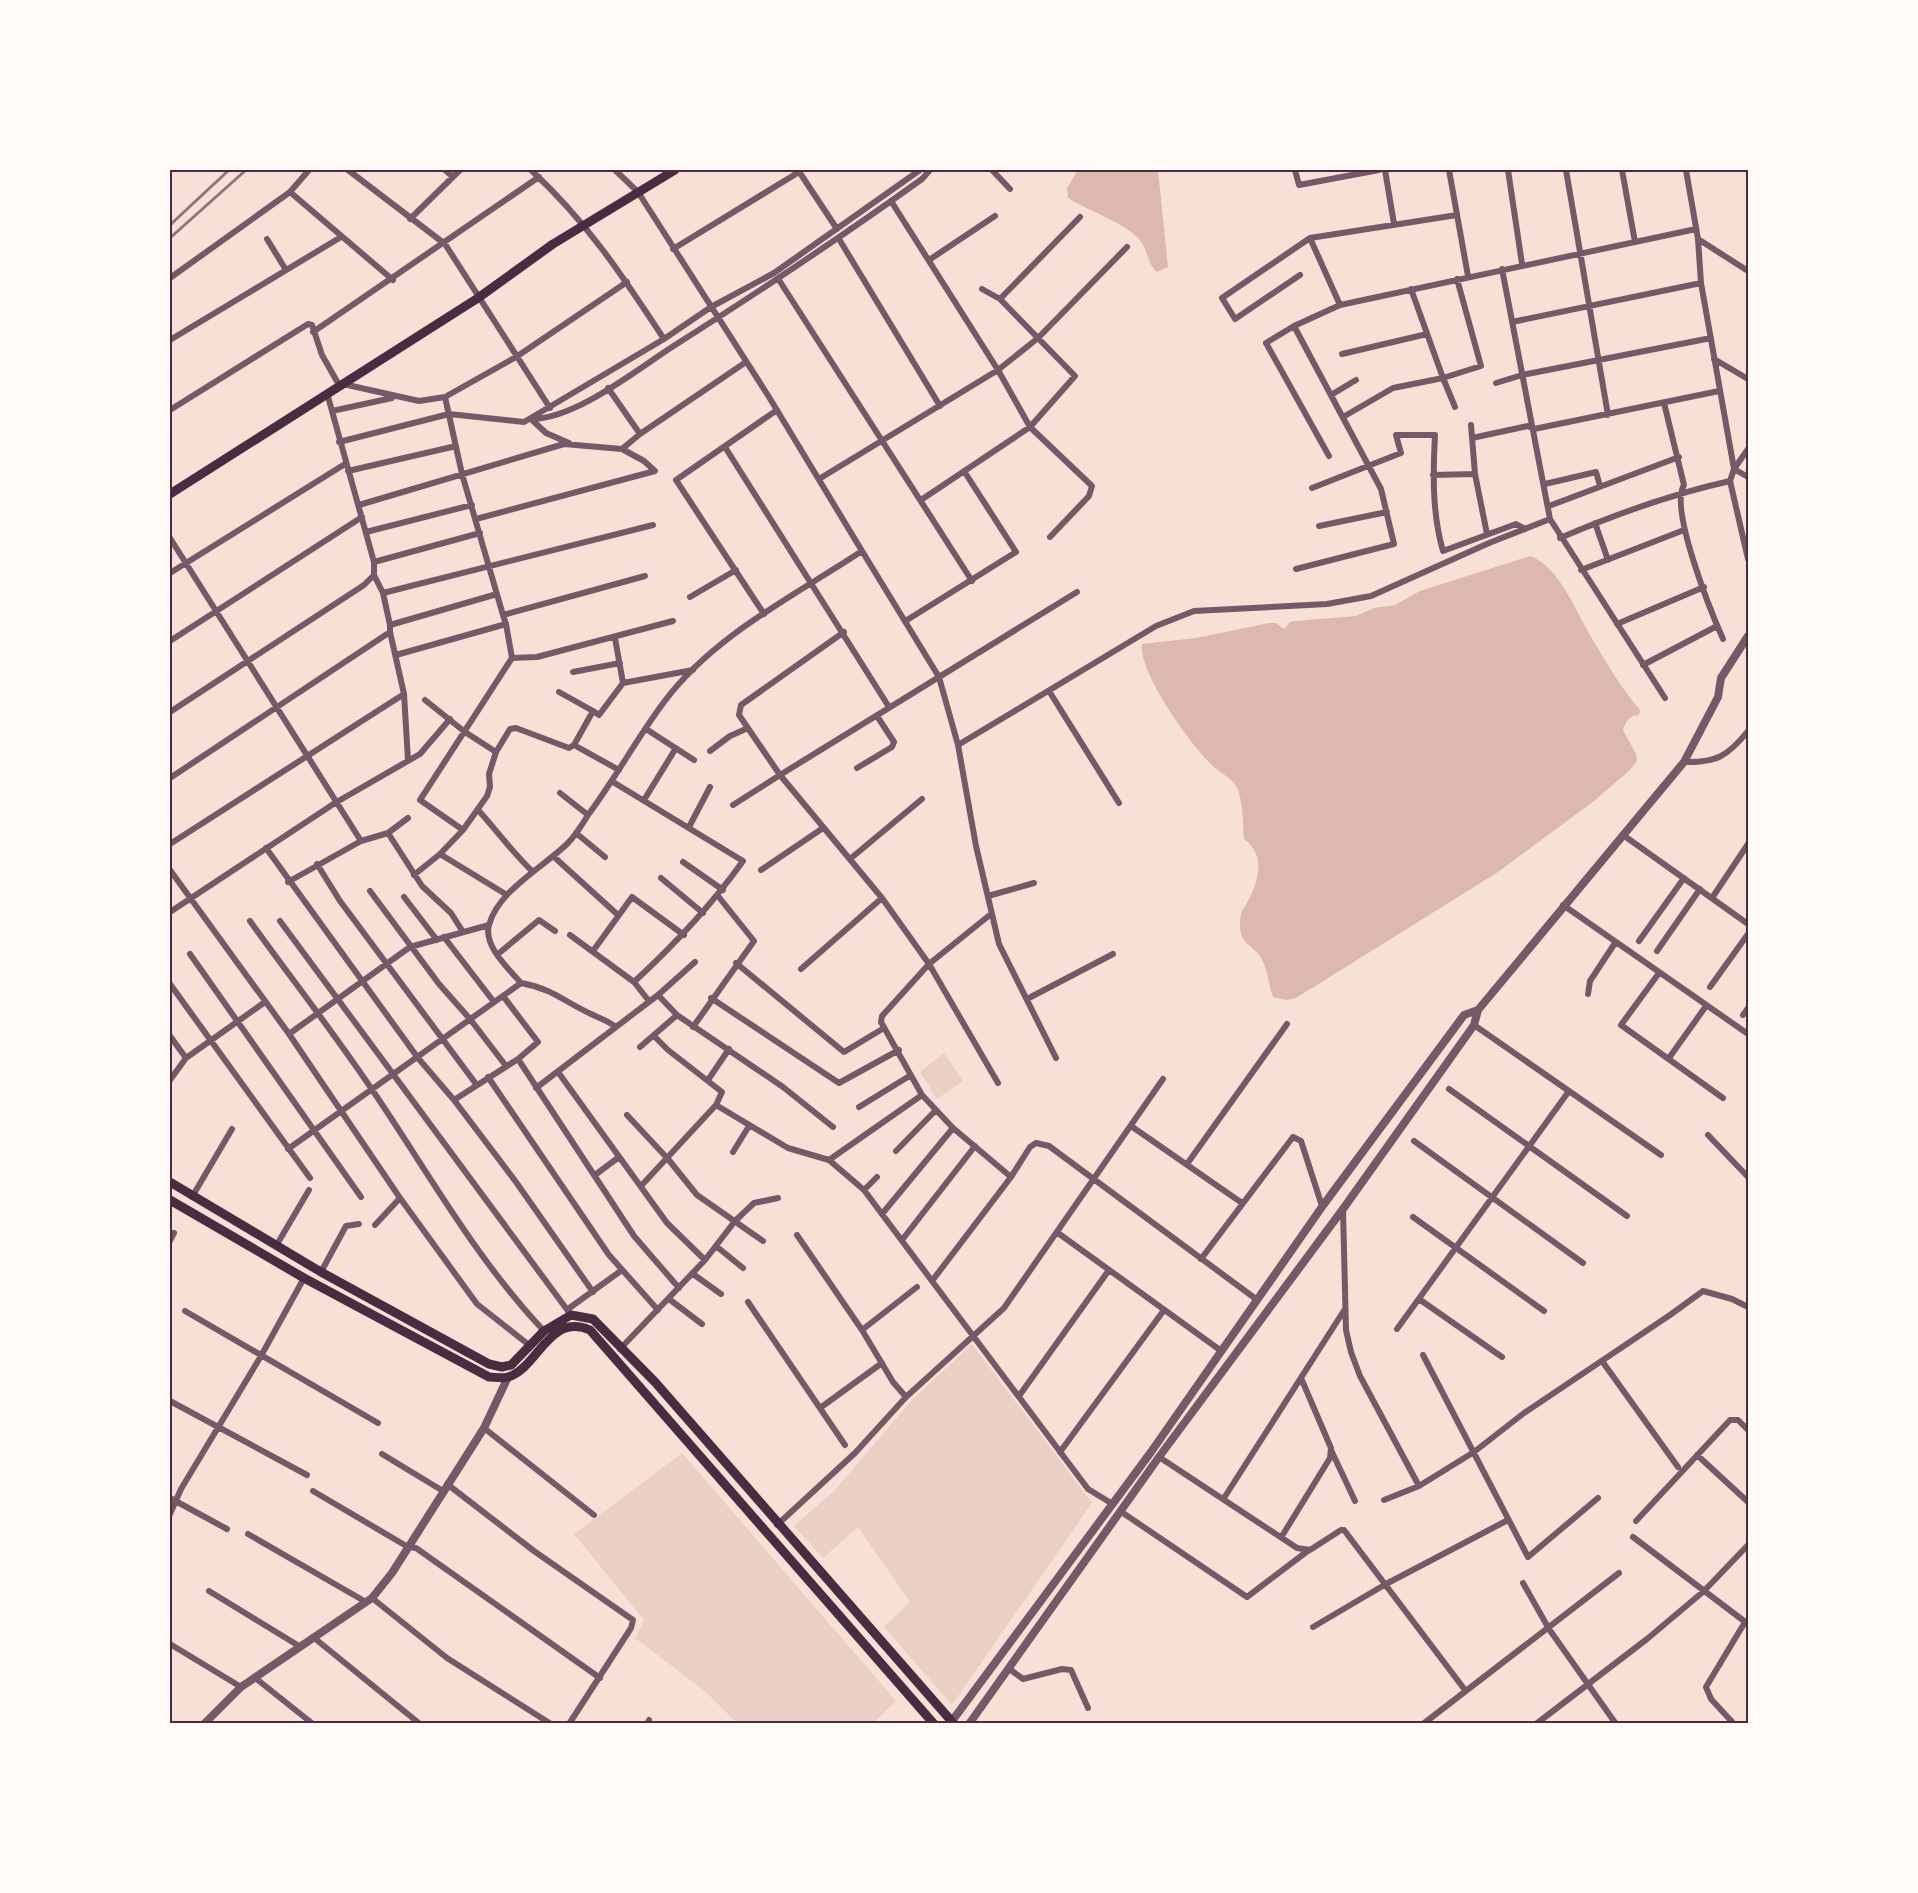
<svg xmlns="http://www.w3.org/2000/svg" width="1918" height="1893" viewBox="0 0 1918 1893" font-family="Montserrat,sans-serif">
<rect width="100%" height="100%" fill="#f7e1d7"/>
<path fill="#ebcfc5" d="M944,1053L963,1081L937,1099L920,1072Z
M972,1344L1092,1503L952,1705L884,1627L910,1602L858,1527L823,1558L794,1526L834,1491L913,1399Z
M682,1453L896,1701L873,1723H737L706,1692L635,1638L644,1620L574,1534Z"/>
<path fill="#dcb8b0" d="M1078,170H1158L1168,267L1157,272C1147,264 1148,249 1139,239C1120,220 1090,212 1068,198L1067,188Z
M1530,556C1559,565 1578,616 1593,640C1607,664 1622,689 1640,710L1639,715C1629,716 1626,721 1623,730L1636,754L1637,761L1630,770L1594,801L1498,872L1296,998L1287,1000L1273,997C1269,986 1268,973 1263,962C1256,943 1235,948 1241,914C1242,909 1246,906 1248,901C1259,880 1266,855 1244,839C1243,826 1243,806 1239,793C1236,780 1223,775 1214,767C1192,747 1138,672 1142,644L1196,638L1269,623H1276L1284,629L1290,622L1295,621L1356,616L1374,608L1395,605L1420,591Z"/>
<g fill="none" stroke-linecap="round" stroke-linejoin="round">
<path stroke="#755966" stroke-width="6" d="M309,170L290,192L393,280
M348,170L445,244L550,408
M445,170L453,177
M531,170C587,222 622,275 664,339
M798,170L837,229
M992,170L1010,189
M1295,170L1299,185L1379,170
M1385,170L1394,224
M1449,170L1468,276
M1508,170L1522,264
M1566,170L1608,415
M1622,170L1635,242
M1686,170L1698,239L1701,283L1734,469L1730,481L1748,559
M891,201L998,370L1030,427L1092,486L1089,496L1050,537
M410,219L460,170
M1310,238L1340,305
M267,239L286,270
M839,239L940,406
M1698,239L1748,271
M673,249L799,172
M929,260L995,216
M1300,275L1235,319L1222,298L1310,238L1457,215
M170,278L290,192
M779,280L972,581
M1000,299L1080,217
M1512,322L1701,283
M1294,326L1266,343L1329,456
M313,332L539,177
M170,340L341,237
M1342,354L1427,334
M1714,359L1748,379
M1496,383L1522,375L1711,338
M343,384L419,401L445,397
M608,388L640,434
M327,393L374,562
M1331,395L1356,380
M1664,403L1684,485C1669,508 1711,612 1723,639
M1455,407L1443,378L1481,366L1457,279
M170,410L308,324L312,325L322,355L339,385
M332,411L392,398
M1343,417L1393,388L1443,378L1411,289
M531,419C575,419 635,371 672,347C757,293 840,238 922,179L930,170
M531,419L546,433L569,443
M1471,425L1475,474L1487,534
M1472,438L1528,426L1534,429L1719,391
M339,442L449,414L524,422L664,339L711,307L774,273L920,170
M725,447L889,707
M1748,449L1734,469L1748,477
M348,471L456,446
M1433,475L1475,474
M819,479L998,370L1038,338L1127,247
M1545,484L1596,472L1600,486
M1312,488L1401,453L1396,435H1435C1433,474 1432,513 1443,551L1516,524L1525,529
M921,500L1030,427L1075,376L1000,299L982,289
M359,505L564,444L622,449L640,434L746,362
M1549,506L1679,457
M476,519L655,471L644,461L622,449
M1550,519L1665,698
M1595,523L1608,560
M1319,526L1387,512
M366,532L472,505
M170,538L361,841L388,833L422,886L451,913L463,932
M1560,538C1616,514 1671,494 1730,481
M862,551L939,677L958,745L976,846L999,944L1056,1058
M1296,569L1394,544L1381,489L1294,326L1340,305L1696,229
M1581,570L1684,530
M170,573L345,464
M374,575L383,593L390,625
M383,593L653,525
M690,597L736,570
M764,614L676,480L777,410
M503,615L462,474L445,397L516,357L627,282
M907,620L1016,552L964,471
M1617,624L1704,587
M390,632L404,694L408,760
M615,638L623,683
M170,641L362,517
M396,655L506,624L503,615L645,576
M512,658L537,657L673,621
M1643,665L1717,626
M573,672L620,663
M1049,691L1119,803
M559,692L593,711
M425,700L465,732L496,752
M170,712L364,585L374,575V562L480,533
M646,729L694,760
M574,745L593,711L599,715L623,683L693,670
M958,745L1156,626L1194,611L1327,604L1371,596L1489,543L1550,519L1502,269
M710,751L730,736L748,728
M1684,762C1716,763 1728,756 1748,731
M857,768L892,747L894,742L877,716
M170,778L390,632V625L497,594
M613,782L743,861C711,906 675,944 634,982
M560,793L588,815
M644,800L676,748
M733,805L780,775L739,715L741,705L844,632
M479,811C497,831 513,853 533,872
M689,827L710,787
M463,830L487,796L490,787L489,774L496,752L510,729L516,728L569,748L574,745L619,770
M388,833L408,818
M576,833L605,857
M1623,835L1748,924
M170,844L404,694
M266,848L418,1058L454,1100L516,1182L593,1292
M440,854L507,895
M553,856L618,915
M850,859L922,799
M683,862L723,890
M317,864L340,901L476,1084
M170,870L289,1034L400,1198L477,1304L529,1345
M761,870L823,828
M414,875L440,854L463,830L420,800L512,658L506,624
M661,878L703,913
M288,882L361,841
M370,891L439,984L470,1019L506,1066
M988,896L1034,883
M404,897L437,940
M1712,898L1748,844
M1563,905L1748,1034
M170,912L335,803L420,754L450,719
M991,914L929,964L882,1016L881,1022L922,1095L953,1128L1011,1177
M250,921C291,978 334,1033 373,1091C428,1172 476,1259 544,1331
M280,921L571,1315
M570,935L634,982L649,1001
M444,937L494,1002
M1639,941L1684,878
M593,951L632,897L684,935
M1657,951L1700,889
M190,954L361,1197
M498,954L539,920L555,931
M736,963L844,1052L884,1028
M801,969L882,898
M1659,973L1621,1025L1723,1098
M521,983C553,989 563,1001 591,1014C601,1019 607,1020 616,1027
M170,984L310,1178
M1710,987L1748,934
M1588,994L1590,981L1615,943
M658,995L677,1015L783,1087L833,1127
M711,998L839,1083L899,1050
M1027,999L1113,954
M1743,1015L1748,1008
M1474,1025L1661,1155
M693,1027L754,941L718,896
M289,1034L410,947L489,925
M170,1036L186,1058L265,1002
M640,1047L677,1015
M1669,1058L1706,1006
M518,1059L634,1236L679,1288
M558,1072L667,1223L705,1260L735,1221L754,1203L778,1198
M488,1077L609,1255L658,1310
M170,1080L186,1058
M708,1080L729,1049
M998,1083L929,964L882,898L780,775L1077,592
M536,1088L658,995L695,962
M1449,1089L1627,1216
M454,1100L518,1059L538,1042L503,996
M716,1105L788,1148L829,1160L864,1190L932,1281L1011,1177L1030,1147L1036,1143L1049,1146L1256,1299
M859,1107L911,1075
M627,1115L668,1159L697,1195L763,1241
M1131,1126L1242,1203
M1708,1135L1748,1177
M1414,1141L1583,1263
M288,1149L521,983C509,969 483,946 489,925C498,891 542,868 567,844C575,836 582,825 588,815C615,779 637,738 664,702C714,635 794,596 862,551L769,397L638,192L615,170
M896,1151L936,1110
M733,1152L749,1126
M829,1160L922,1095
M1187,1164L1287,1024
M595,1175L619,1157
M641,1186L716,1105L722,1092L668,1050L655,1037
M864,1190L877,1177
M192,1197L232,1129
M1343,1210L1346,1330L1351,1352L1360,1376L1419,1486
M882,1214L953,1128
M1413,1217L1544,1311
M375,1225L400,1198
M1058,1233L1220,1350
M797,1235L862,1330L893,1382L906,1397
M902,1240L975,1146
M170,1241L174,1233
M276,1246L309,1190
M716,1246L743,1268
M1201,1259L1293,1137L1301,1141L1322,1206
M321,1272L346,1226L359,1224
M693,1274L721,1294
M932,1281L1088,1489L1111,1503
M669,1299L702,1324
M1419,1299L1502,1357
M748,1302L845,1445
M568,1309L622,1270
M185,1311L378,1423
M1397,1329L1569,1091
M862,1330L917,1287
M620,1349L705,1260
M1423,1355L1528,1557L1598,1498
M1602,1361L1678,1467
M1019,1396L1109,1270
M170,1401L307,1475
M820,1408L882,1363
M484,1428L594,1515
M1331,1450L1355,1501
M1060,1452L1164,1310
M382,1454L443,1491
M1697,1455L1748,1502
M1159,1457L1297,1548L1310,1550L1341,1530H1344L1465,1690
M447,1484L534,1551L633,1620L631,1628L569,1724
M313,1491L408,1547L416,1548L600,1678
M170,1498L227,1529
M1224,1498L1345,1309
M1384,1500L1419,1486L1474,1452L1524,1413L1670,1315L1703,1291L1732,1299L1748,1307
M1120,1511L1247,1597L1309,1550
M170,1514L181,1489L261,1356L304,1278
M1636,1521L1730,1420H1738L1748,1430
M777,1525L855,1453L906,1397L1004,1308L1163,1079
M248,1534L366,1602
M1282,1536L1330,1458L1331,1448L1301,1378
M1633,1537L1748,1624
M1523,1583L1549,1629L1616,1724
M209,1591L299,1646
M372,1598L447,1658L551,1724
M1313,1627L1386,1584L1508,1520
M313,1637L420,1724
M170,1644L241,1687
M1008,1668L1023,1679L1062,1669L1071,1670L1088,1708
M254,1677L313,1724
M647,1724L649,1720
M1423,1724L1619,1573
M1536,1724L1647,1639L1704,1591L1748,1545
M1734,1724L1711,1699L1706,1687L1745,1622"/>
<path stroke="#755966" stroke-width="8" d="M952,1721L1151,1452L1324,1204L1464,1015L1478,1010L1684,762L1718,697L1721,678L1748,636
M204,1724L241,1687L372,1598L392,1573L484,1428L508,1377
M969,1724L1159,1457L1343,1209L1474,1025L1478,1010"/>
<path stroke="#4a2c40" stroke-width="9" d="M170,494L478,298L553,244L675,170
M170,1182L321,1272L489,1364L502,1367L511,1365L544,1331L571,1315L593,1319L655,1382L954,1724
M170,1200L304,1278L489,1377C494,1377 503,1379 508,1377C538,1368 549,1312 590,1330L934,1724"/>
<path stroke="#8f747c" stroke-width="3" d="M170,225L229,170
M170,238L246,170"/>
</g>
<rect width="1918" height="1893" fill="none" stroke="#fffaf5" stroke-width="342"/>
<rect x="171" y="171" width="1576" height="1551" fill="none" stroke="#4a2c40" stroke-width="2"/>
</svg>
